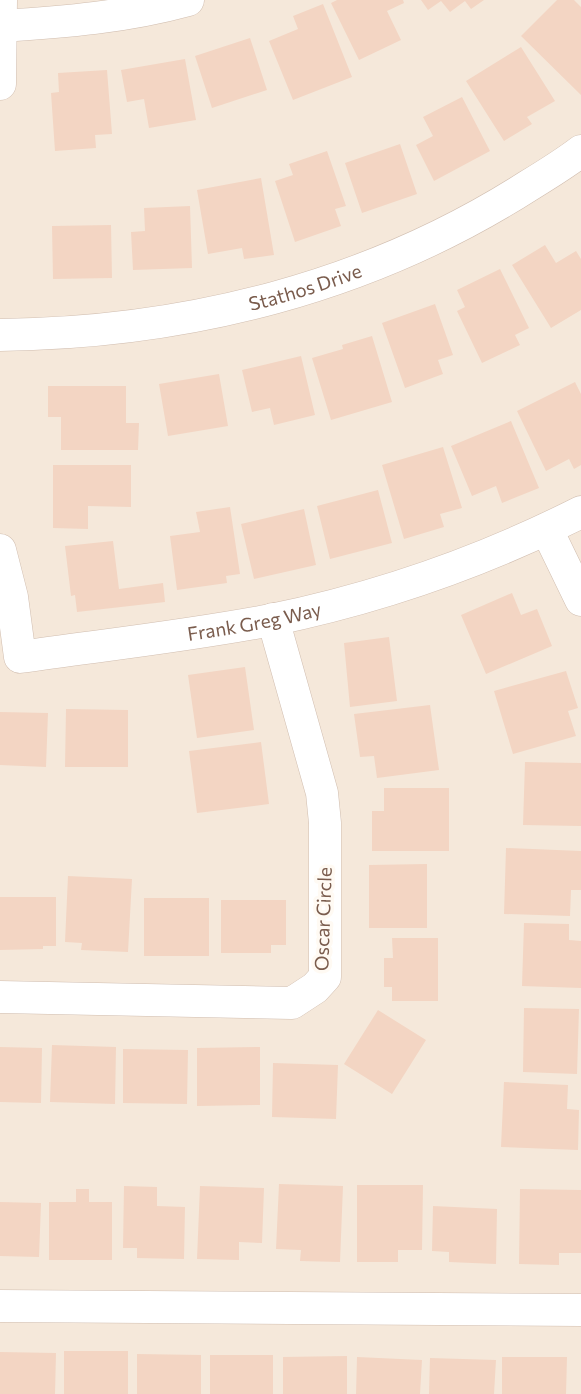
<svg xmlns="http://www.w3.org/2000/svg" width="581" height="1394" viewBox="0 0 581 1394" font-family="Commissioner,sans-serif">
<rect width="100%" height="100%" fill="#fdf6ec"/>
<path fill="#f5e8da" d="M0,0H581V1394H0Z"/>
<path fill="#f3d5c3" d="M337,0H403L404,3L387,11L401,40L359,60L331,3Z
M421,0H484L471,9L465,1L450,12L441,1L428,10Z
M557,0H574L581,7V95L521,36Z
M323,4L352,77L293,100L269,41L298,29L293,16Z
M250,38L267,90L212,108L195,56Z
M521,47L555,101L527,117L532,124L504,141L466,81Z
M185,59L196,120L149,128L144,99L127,102L121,70Z
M107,70L112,134L95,135L96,148L55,151L51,93L59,92L58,73Z
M462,97L490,151L434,181L416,145L433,136L423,117Z
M400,144L417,194L362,213L345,163Z
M327,151L346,206L335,209L341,226L295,242L275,181L293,175L289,164Z
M261,178L274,255L244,259L242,248L208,254L197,190Z
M190,206L192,268L133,270L131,232L145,231L144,208Z
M111,225L112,278L53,279L52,226Z
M545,245L556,263L576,251L581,259V310L551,328L512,265Z
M500,269L529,328L515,335L520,345L482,363L457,311L465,307L457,290Z
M435,304L453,355L438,360L443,374L405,388L382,323Z
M372,336L392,402L331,420L312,358L343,349L342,345Z
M301,356L315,415L274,425L270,408L252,412L242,370Z
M219,374L228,426L168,436L159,384Z
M575,382L581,394V465L574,469L569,459L546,471L517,411Z
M48,386H126V423H139L138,450H61V417H48Z
M511,421L539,488L502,503L496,486L472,496L451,446Z
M443,447L462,508L440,514L444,527L404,539L382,465Z
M53,465H131V507L88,506V529L53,528Z
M378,490L392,543L330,559L317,506Z
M230,507L240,574L226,576L227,583L177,590L170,536L200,532L196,512Z
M304,509L316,565L254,579L241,524Z
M113,541L119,589L163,583L165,602L77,612L75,595L71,596L65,546Z
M512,593L521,615L537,609L552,646L486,674L461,615Z
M389,637L397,701L350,707L344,643Z
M245,667L254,730L197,738L188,675Z
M566,671L578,708L568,711L576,736L513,754L494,691Z
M430,705L439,770L377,778L374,756L360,757L354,714Z
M66,709L128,710V767H65Z
M0,712L48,713L46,767L0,765Z
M261,742L269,804L197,813L189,751Z
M525,762L581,763V826L523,825Z
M384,788H449V851H372V811H384Z
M506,848L581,851V890H571L570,916L504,914Z
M427,864V928H369V865Z
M68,876L132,879L128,952L81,950L82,943L65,942Z
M0,897H56V946H43V949L0,950Z
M144,898H209V956H144Z
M221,900H286V945H271V953H221Z
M524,923L569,924V940L581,941V988L522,986Z
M392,938H438V1001H392V987H384V958H393Z
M524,1008L579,1009L577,1074L523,1072Z
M378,1010L426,1040L392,1094L344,1064Z
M52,1045L116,1047L115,1104L50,1102Z
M0,1047L42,1048L41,1103L0,1102Z
M260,1047V1105L197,1106V1048Z
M123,1049L188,1050L187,1104L123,1103Z
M273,1063L338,1065L336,1119L272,1117Z
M504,1082L568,1085L567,1109L579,1110L578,1150L501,1147Z
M279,1184L343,1186L340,1262L300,1261L301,1250L276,1249Z
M357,1185H423L422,1250H398V1262H357Z
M124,1186L157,1187V1206L185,1207L184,1259L137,1258V1248H123Z
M200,1186L264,1188L262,1243L239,1242V1260L197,1259Z
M76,1189H89V1202H112V1260H49V1202H76Z
M520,1189L581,1190V1253H559V1265L519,1264Z
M0,1202L41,1203L39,1257L0,1256Z
M433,1206L497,1209L496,1264L449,1262V1252L432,1251Z
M64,1351H128V1394H64Z
M0,1352L56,1353L55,1394H0Z
M137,1354L201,1355V1394H137Z
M210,1355H273V1394H210Z
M347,1356V1394H283V1357Z
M357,1357L422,1360L420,1394H356Z
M502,1357H567L566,1394H502Z
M430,1358L496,1360L494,1394H429Z"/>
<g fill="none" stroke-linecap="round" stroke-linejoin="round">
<defs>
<g id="street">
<path d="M1,26C65,22 126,17 188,0"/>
<path d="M0,84L1,0"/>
<path id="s1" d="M0,335C187,333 370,287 528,186C546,175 564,164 581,151"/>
<path d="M547,530L581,600"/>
<path id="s2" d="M0,550L12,597L20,657C104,645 188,636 271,620C378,598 484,561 581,512"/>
<path d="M0,997L292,1003L315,988L325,977V823L322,793L273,619"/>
<path d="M0,1306L581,1310"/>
</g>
</defs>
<use href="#street" stroke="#d1beb0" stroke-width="33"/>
<use href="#street" stroke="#fff" stroke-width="32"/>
</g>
<g text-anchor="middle" stroke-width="7" stroke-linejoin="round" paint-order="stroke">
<g font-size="19" fill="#7a5c4d" stroke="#fffaf3">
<text dy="7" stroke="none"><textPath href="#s1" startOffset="310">Stathos Drive</textPath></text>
<text dy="7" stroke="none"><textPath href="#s2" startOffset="346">Frank Greg Way</textPath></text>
<text transform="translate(323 919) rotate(-88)" y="7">Oscar Circle</text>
</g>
</g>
</svg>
